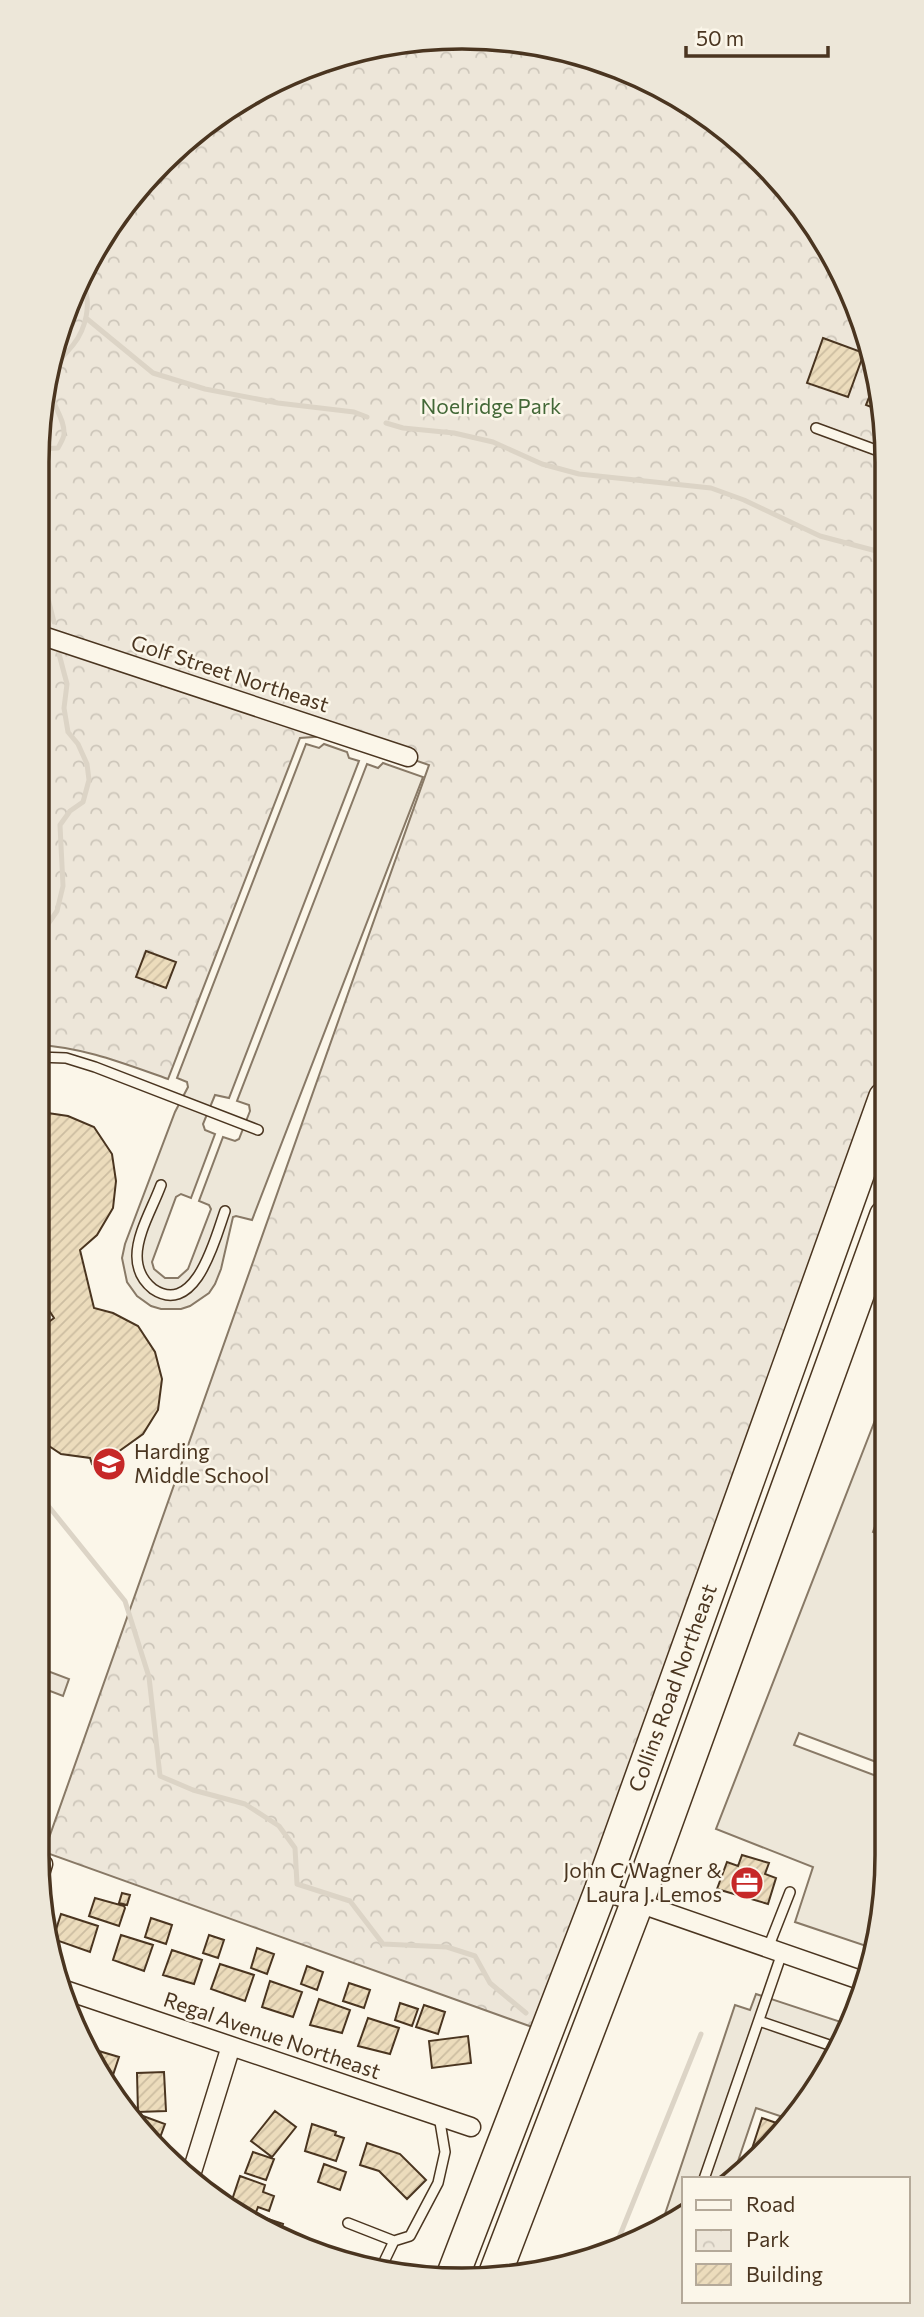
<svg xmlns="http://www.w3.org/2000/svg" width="924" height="2317" viewBox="0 0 924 2317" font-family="Commissioner,sans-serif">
<defs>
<pattern id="park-crowns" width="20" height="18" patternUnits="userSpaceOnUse" patternTransform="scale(1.75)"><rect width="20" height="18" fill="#ede6d9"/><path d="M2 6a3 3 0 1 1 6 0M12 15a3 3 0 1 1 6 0" fill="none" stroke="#cdc6ba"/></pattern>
<pattern id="building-hatch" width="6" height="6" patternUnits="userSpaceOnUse" patternTransform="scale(1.75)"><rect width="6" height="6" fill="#ecdcbc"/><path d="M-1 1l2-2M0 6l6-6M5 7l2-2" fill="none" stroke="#ccbda1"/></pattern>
</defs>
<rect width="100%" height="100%" fill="#fbf6e9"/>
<path fill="#ede6d9" stroke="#887966" stroke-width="2" d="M37,1667L69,1679L63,1696L37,1686Z"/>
<path fill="url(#park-crowns)" stroke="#887966" stroke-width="2" d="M434,38L598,59L699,109L782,182L844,274L884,406L885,1098L546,2032L44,1852L429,765L341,735L300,738L168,1079C125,1064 83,1047 37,1045V462L59,326L142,182L274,81Z"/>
<path fill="#ede7d9" stroke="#887966" stroke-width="2" d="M306,744L319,748L324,744L347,752L349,758L359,761L229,1098L215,1095L203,1124L205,1130L215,1134L191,1198L181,1194L176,1197L152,1262L154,1269L165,1278H178L188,1269L211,1209L209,1205L199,1201L223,1137L235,1141L239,1139L250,1111L249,1105L237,1101L367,764L378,768L383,763L423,777L252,1220L236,1216L233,1217L221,1269L215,1284L209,1293L190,1306L181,1309H161L151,1306L137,1296L127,1282L122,1258L125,1244L175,1112L188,1087L187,1082L177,1078Z
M886,1392V1524L877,1521L873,1532L886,1538L887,1766L799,1733L794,1745L887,1780V1855L872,1948L795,1922L813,1867L716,1829Z
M756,1994L847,2024L799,2114L792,2120L756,2108L735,2170L726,2179H684V2215L675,2223L660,2229L735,2005L750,2010Z"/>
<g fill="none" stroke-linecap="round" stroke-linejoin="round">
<path stroke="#dcd4c6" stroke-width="5" d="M86,318L153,373L205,389L278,403L354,412L367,417
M386,423L403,428L454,433L493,442L542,464L579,474L711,488L744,500L820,536L884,553
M39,451L41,449L58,448C60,444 64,438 64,434C65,414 45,401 52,376C56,362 64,356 73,345C86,329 92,303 83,284
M37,555L54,622
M37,940L57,911L63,886L60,825L70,811L83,802L89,780L87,764L78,744L68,732L64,708L67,684L59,654
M37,1492L125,1601L149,1677L160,1776L193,1790L245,1804L279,1826L295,1848L297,1884L350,1901L383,1944L447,1947L475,1956L490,1983L526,2013
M616,2245L701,2034"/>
</g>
<path fill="url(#building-hatch)" stroke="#4a3520" stroke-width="2" d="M823,338L864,353L848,397L807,383Z
M876,380L884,406V412L866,405Z
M146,951L176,962L166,988L136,977Z
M41,1112L68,1116L94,1127L112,1154L116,1181L113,1208L97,1235L80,1250L94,1308L113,1313L138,1326L155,1352L162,1379L158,1410L143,1434L118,1452V1457L92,1464L90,1458L61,1454L37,1438V1331L54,1318L50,1312L37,1315V1267L40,1266V1259L37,1258V1113Z
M742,1855L769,1863L765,1874L776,1878L768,1904L717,1889L727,1862L738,1866Z
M122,1893L130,1895L127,1905L119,1903Z
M95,1898L124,1906L125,1908L119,1926L89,1916Z
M61,1914L98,1926L90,1952L53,1939Z
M151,1918L172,1925L166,1944L145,1937Z
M121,1935L153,1945L144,1971L113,1960Z
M209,1935L224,1940L218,1958L203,1953Z
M257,1948L274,1954L267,1974L251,1968Z
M172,1950L202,1960L194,1984L163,1975Z
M220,1964L254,1975L245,2001L211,1989Z
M307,1966L323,1972L317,1990L301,1984Z
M270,1981L302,1992L293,2017L262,2007Z
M349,1983L370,1990L364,2008L343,2001Z
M319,1999L350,2010L342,2033L310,2025Z
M400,2003L418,2009L412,2026L395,2020Z
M424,2005L445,2012L438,2034L416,2027Z
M368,2018L399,2028L390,2054L358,2046Z
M468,2036L471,2063L432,2068L429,2041Z
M92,2049L119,2057L111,2081Z
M164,2072L166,2111L138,2112L137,2073Z
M275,2111L296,2127L272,2157L251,2141Z
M143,2116L165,2124L158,2143L142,2135L138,2129Z
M762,2118L785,2126L749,2158Z
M312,2124L336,2132L335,2135L344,2138L336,2161L305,2151Z
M367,2143L400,2154L426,2180L407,2199L379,2171L360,2165Z
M253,2152L274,2159L266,2180L245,2173Z
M324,2164L346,2172L340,2190L318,2182Z
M240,2176L265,2185L263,2192L274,2196L269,2211L258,2207L255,2215L230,2206Z
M262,2217L283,2224L280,2234L258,2226Z"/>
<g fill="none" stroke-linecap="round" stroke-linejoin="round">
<defs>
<path id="lane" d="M816,428L884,453
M37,1057L66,1058L95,1067L258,1130
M161,1185C153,1207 137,1233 137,1256C137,1269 143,1281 153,1289C196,1318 216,1236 225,1211
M768,1948L790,1892
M759,2021L835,2047
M704,2179L782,1953
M348,2223L394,2241L410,2236L438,2183L445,2152L439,2116
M381,2268L394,2241"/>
<path id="street" d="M37,634L408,757
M40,1874L43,1864
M601,1890L866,1982
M59,1988L471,2127
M191,2175L231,2046"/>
<path id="highway" d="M495,2274L637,1903L886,1216
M453,2275L601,1890L885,1098"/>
</defs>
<use href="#lane" stroke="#4a3520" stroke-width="12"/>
<use href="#street" stroke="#4a3520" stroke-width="21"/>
<use href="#highway" stroke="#4a3520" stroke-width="35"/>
<use href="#lane" stroke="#fbf6e9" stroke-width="9"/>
<use href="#street" stroke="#fbf6e9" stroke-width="18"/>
<use href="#highway" stroke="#fbf6e9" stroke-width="32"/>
</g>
<defs>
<symbol id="school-disc" viewBox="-11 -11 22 22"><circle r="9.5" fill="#c62828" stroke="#fbf6e9"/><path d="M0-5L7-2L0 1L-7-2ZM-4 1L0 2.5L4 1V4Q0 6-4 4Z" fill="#fff"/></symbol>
<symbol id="office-disc" viewBox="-11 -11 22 22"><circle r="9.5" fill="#c62828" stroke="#fbf6e9"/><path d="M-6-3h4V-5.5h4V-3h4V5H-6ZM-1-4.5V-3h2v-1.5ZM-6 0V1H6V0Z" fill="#fff"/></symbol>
</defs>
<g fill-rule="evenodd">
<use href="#school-disc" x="90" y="1445" width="38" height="38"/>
<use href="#office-disc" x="728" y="1864" width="38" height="38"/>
</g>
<g text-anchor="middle" stroke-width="5" stroke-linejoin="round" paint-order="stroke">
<g font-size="21" fill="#436837" stroke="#fbf6e9">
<text x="491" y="414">Noelridge Park</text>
</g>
<g font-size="21" fill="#4a3520" stroke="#fbf6e9">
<text transform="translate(230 674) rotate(18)" y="7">Golf Street Northeast</text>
<text transform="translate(673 1688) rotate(-70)" y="7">Collins Road Northeast</text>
<text transform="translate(272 2036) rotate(19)" y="7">Regal Avenue Northeast</text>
</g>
<g font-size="21" fill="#4a3520" stroke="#fbf6e9" text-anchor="start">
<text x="134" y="1459">Harding<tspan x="134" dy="24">Middle School</tspan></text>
<text x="722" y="1878" text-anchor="end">John C Wagner &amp;<tspan x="722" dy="24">Laura J. Lemos</tspan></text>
</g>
</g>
<path d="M0 0H924V2317H0ZM462 49H462A413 413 0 0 1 875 462V1855A413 413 0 0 1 462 2268H462A413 413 0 0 1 49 1855V462A413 413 0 0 1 462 49Z" fill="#ede7d9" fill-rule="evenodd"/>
<path fill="none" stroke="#4a3520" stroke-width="3.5" d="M462 49H462A413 413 0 0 1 875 462V1855A413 413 0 0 1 462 2268H462A413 413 0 0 1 49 1855V462A413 413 0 0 1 462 49Z"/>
<rect x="682" y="2177" width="228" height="126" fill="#fbf6e9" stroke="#b4a999" stroke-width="2"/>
<rect x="696" y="2200" width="35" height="10" fill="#fbf6e9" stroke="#b4a999" stroke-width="2"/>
<text x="746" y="2212" font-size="21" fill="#4a3520">Road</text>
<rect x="696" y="2230" width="35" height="21" fill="url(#park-crowns)" stroke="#b4a999" stroke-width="2"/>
<text x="746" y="2247" font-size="21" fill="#4a3520">Park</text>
<rect x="696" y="2264" width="35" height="21" fill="url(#building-hatch)" stroke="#b4a999" stroke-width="2"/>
<text x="746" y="2282" font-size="21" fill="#4a3520">Building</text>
<path d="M686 46v10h142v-10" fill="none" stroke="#4a3520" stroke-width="3.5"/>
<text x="696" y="46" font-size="21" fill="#4a3520" stroke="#fbf6e9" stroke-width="5" paint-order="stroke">50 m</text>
</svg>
